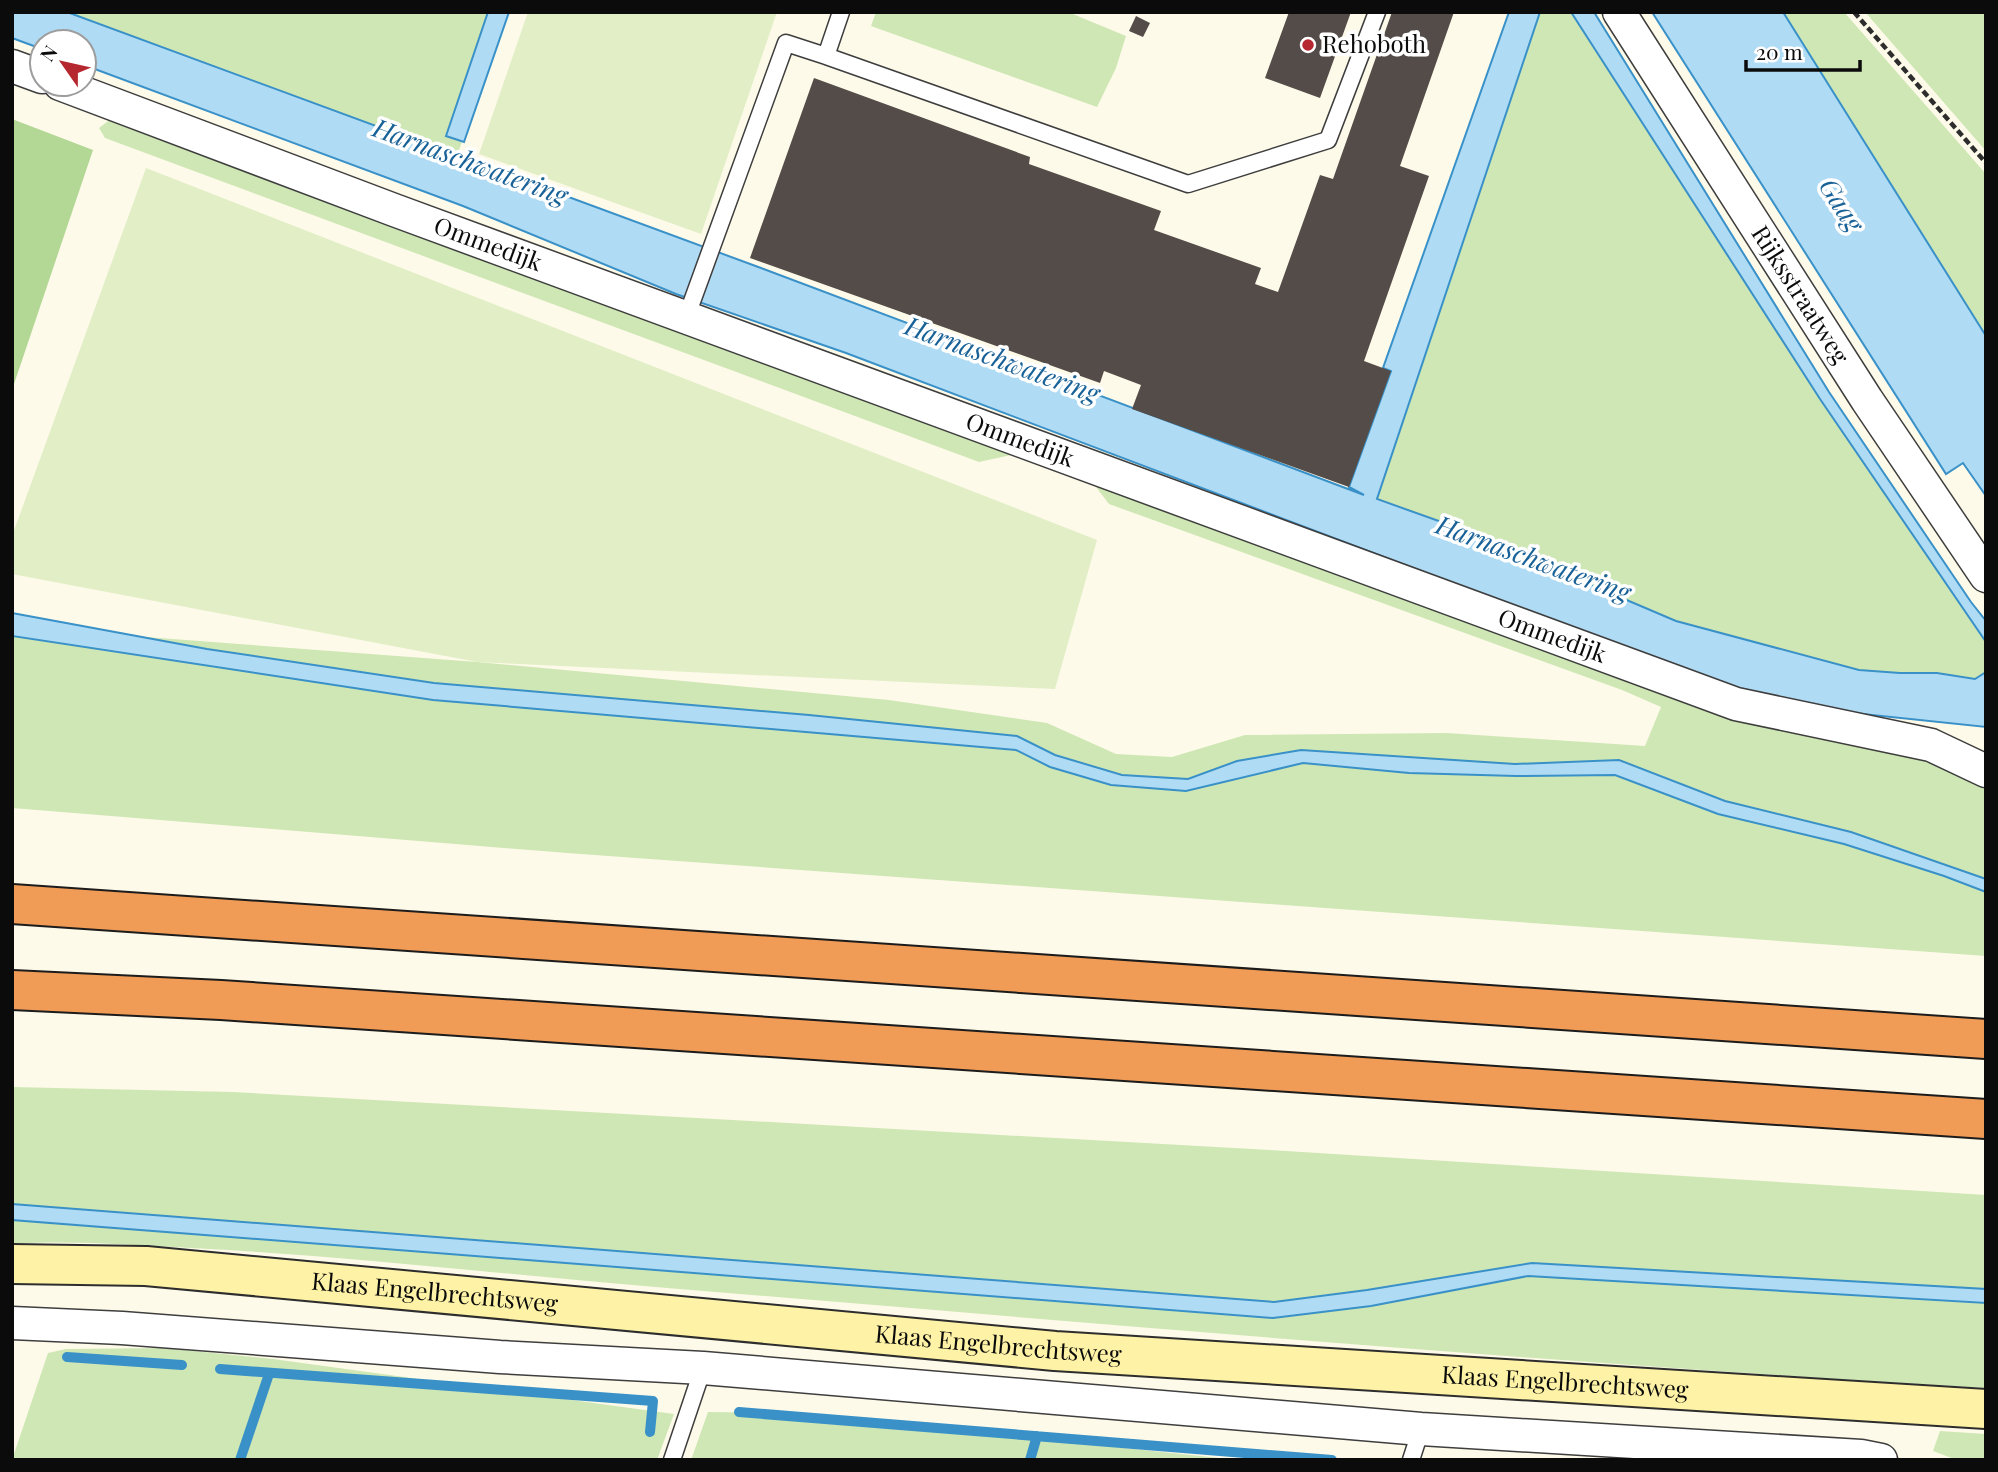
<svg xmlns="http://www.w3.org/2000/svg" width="1998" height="1472" viewBox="0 0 1998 1472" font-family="'Playfair Display',serif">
<rect width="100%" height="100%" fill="#fefae9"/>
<path fill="#cfe7b5" d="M67,12H507L457,156Z
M876,12H1068L1126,36L1116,68L1097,107L871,26Z
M1540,12H1571L1820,399L1986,642V672L1975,679L1937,673H1900L1859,670L1676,621L1376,499Z
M1783,12H1844L1986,174V336Z
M1865,12H1986V151Z
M116,115L1004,444L1011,455L979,462L105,138L99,128Z
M1114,483L1928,754L1986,780V956L567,853L12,808V627L477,662L889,700L1047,723L1116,754L1172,757L1245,735L1447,733L1645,746L1661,707L1622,690L1109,504L1096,487Z
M12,1087L232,1092L1270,1150L1986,1195V1388C1546,1363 1106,1324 667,1288C508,1275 350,1256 191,1248C132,1245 72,1240 12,1244Z
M163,1348L273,1359L674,1414L657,1460H12L48,1353L66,1349Z
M708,1412L793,1413L1238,1460H691Z
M1940,1431L1986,1434V1460H1957L1933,1451Z"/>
<path fill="#b3d795" d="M12,119L93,150L12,390Z"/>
<path fill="#e1eec6" d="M528,12H777L701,234L479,154Z
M146,168L1097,540L1055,689L477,662L12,574V536Z"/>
<path fill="#b0dbf4" stroke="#3991c8" stroke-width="2" d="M12,12H67L761,268L1364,495L1349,487L1391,371L1383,368L1509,12H1540L1377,499L1450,525L1676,621L1859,670L1900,673H1937L1975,679L1986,672V727L1853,713L1740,692L846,353L676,294L463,206L84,65V42H42V49L12,38Z
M488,12H509L464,142L446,136Z
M1571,12H1594L1829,392L1971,602L1986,621V642L1820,399Z
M1652,12H1783L1986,336V496L1963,463L1946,474Z
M12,613L207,649L434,683L809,715L1017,736L1055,755L1122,775L1188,779L1237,761L1301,750L1515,764L1619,760L1725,801L1851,832L1986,879V892L1944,876L1844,844L1718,814L1615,775L1516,776L1409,773L1303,763L1186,791L1111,785L1050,767L1016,750L433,700L12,636Z
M12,1204L1274,1302L1367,1290L1532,1263L1986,1289V1303L1528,1276L1371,1306L1273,1318L12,1220Z"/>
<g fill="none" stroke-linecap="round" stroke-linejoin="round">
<path stroke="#3991c8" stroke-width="10" d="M67,1357L182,1365
M220,1369L653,1401L650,1432
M739,1412L1332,1460
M240,1460L269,1374
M1030,1460L1037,1436"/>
</g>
<path fill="#534c48" d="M1289,12H1351L1320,98L1265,78Z
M1392,12H1454L1400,166L1429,176L1364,361L1391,371L1349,487L1132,409L1141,385L1104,371L1100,383L750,258L814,78L1030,157L1029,164L1161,211L1154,230L1261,268L1255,284L1278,292L1320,175L1333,179Z
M1136,16L1150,23L1143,37L1129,31Z"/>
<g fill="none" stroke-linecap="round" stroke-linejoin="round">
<defs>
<path id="lane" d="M841,12L826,56L1188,184L1328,140L1377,12
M686,318L786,43L826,56
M672,1460L703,1368
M1411,1460L1421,1429"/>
<g id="street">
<path id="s1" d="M1619,12L1867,400L1986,576"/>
<path d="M12,66L42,77"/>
<path id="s2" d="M60,84L394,210L1736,704L1931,745L1986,771"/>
<path d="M12,1323L122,1328L500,1357L703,1368L1421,1429L1861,1456L1881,1460"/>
</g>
<g id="secondary">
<path id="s3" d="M12,1264L146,1266L1055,1351L1986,1409"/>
</g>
<path id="highway" d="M12,904L1986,1039
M12,990L221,1000L1986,1119"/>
</defs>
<use href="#lane" stroke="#3e3e3e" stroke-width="19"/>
<use href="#street" stroke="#3e3e3e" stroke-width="35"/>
<use href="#secondary" stroke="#2d2d2d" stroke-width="42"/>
<use href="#highway" stroke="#1c1c1c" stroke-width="42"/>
<path stroke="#2d2d2d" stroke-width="4.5" stroke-dasharray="7 3.5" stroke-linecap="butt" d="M1854,12L1986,163"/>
<use href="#lane" stroke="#fff" stroke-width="16"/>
<use href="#street" stroke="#fff" stroke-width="32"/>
<use href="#secondary" stroke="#fdf2a6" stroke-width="38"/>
<use href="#highway" stroke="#f09b56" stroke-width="38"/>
</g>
<circle fill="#b62830" stroke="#fff" stroke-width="2.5" cx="1308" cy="45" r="7"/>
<g text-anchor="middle" stroke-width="7" stroke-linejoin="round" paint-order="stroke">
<g font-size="24" fill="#0b0b0b" stroke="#fff" text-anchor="start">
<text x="1322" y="53">Rehoboth</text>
</g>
<g font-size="24" fill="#0b0b0b" stroke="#fff">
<text dy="8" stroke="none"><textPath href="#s2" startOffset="457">Ommedijk</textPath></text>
<text dy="8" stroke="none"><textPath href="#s1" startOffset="336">Rijksstraatweg</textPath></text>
<text dy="8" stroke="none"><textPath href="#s2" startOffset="1024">Ommedijk</textPath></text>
<text dy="8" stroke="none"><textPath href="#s2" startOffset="1591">Ommedijk</textPath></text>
<text dy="8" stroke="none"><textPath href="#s3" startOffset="424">Klaas Engelbrechtsweg</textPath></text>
<text dy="8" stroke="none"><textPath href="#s3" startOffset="990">Klaas Engelbrechtsweg</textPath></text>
<text dy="8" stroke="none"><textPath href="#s3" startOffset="1558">Klaas Engelbrechtsweg</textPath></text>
</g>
<g font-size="26" font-style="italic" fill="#196298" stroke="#fff">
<text transform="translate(470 162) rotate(20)" y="9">Harnaschwatering</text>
<text transform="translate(1841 205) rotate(57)" y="9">Gaag</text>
<text transform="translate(1002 360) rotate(20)" y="9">Harnaschwatering</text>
<text transform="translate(1533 559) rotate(20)" y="9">Harnaschwatering</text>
</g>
</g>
<rect width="1998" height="1472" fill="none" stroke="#0b0b0b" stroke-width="28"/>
<g transform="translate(63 63) rotate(304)"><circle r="33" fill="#ffffff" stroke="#9d9d9d" stroke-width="2"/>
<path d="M0-5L12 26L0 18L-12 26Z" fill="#b62830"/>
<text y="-10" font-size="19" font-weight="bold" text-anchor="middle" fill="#0b0b0b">N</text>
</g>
<path d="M1746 60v10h114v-10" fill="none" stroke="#0b0b0b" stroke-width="3.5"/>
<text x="1756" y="60" font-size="21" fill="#0b0b0b" stroke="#ffffff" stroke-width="5" paint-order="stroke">20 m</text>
</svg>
